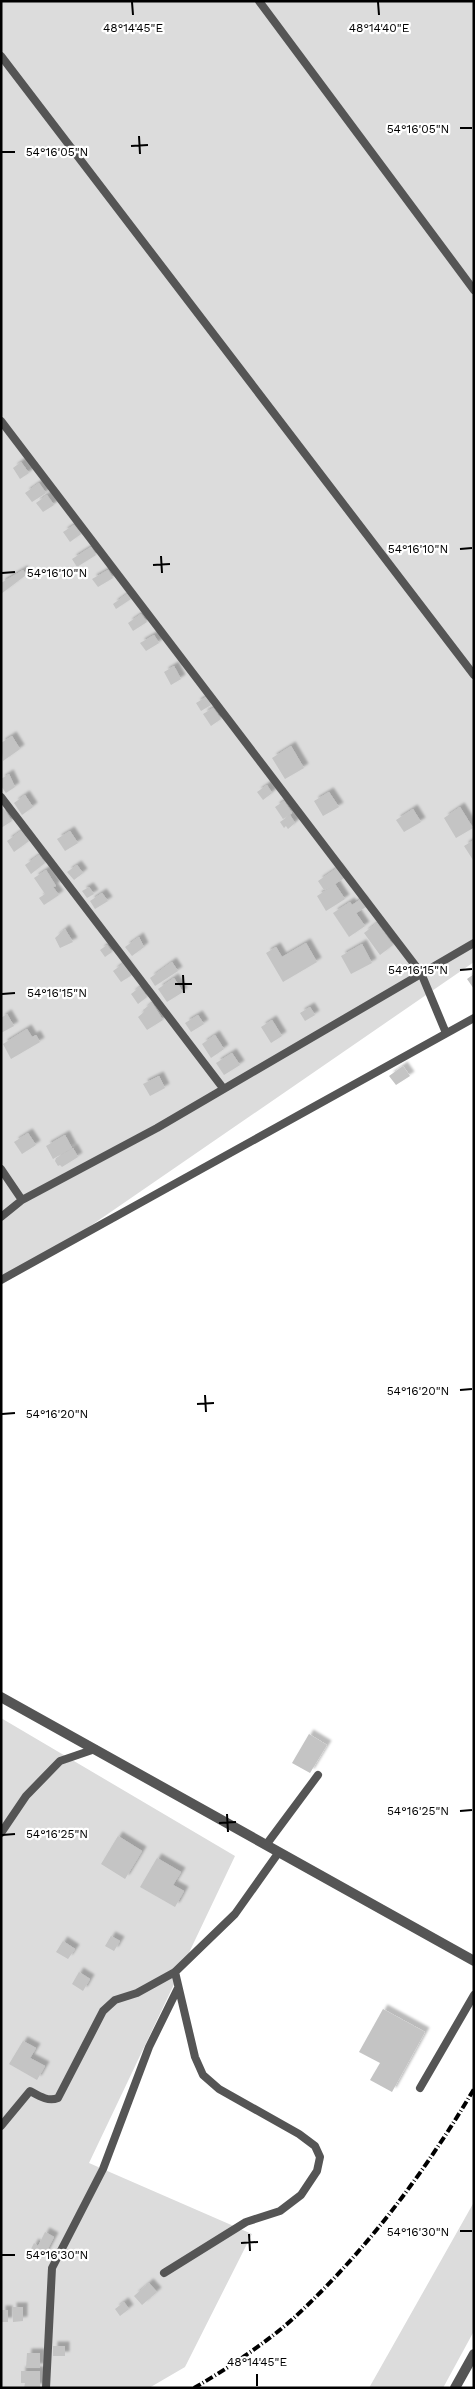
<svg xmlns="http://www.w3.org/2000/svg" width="475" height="2389" viewBox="0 0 475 2389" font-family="'Work Sans',sans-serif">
<defs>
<filter id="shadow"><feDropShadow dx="4.5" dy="-4.5" stdDeviation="1" flood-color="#0004"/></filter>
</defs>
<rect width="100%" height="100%" fill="#fff"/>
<path fill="#dcdcdc" d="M1,1H474V962L38,1262L1,1285Z
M1,1718L235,1856L89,2163L252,2234L185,2367L149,2388H1Z
M474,2202V2331L443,2388H369Z"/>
<path fill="#c4c4c4" filter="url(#shadow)" d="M21,462L29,473L20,479L13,468Z
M39,483L46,493L32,502L25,493Z
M47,495L54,505L43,512L36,503Z
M74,525L81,534L70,542L63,532Z
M91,547L96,555L77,567L72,559Z
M23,570L26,575L1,594V583Z
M108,570L113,578L98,587L92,579Z
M127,594L131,599L116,609L113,604Z
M141,614L147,622L133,631L128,623Z
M154,635L159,643L146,651L140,643Z
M174,666L181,679L171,685L164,672Z
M206,697L211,705L201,711L196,703Z
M213,708L221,719L211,726L203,714Z
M12,736L20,749L3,761L1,743Z
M291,746L304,768L285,779L272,758Z
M9,774L15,787L6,793L1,786V779Z
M267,785L272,793L263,800L257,792Z
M329,792L339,807L323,816L314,801Z
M25,795L33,807L22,815L14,803Z
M284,801L292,813L283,819L275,807Z
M460,807L473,828L456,838L444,818Z
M3,808L12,821L1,828V810Z
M413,809L421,822L404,832L396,820Z
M290,815L295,823L288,829L286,826L284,828L280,822Z
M21,831L29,841L14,852L7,841Z
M70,831L78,843L65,851L57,839Z
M474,840V859L473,860L464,846Z
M39,855L45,863L31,874L25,865Z
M77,865L83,873L74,880L67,872Z
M337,868L344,878L335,884L345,899L326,911L317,896L331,887L324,890L318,881Z
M46,870L56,886L53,887L59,895L44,905L39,898L45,894L34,878Z
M89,887L94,894L87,898L82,891Z
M102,893L108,901L95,909L90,901Z
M361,899L366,907L356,913L365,926L349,937L333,913L350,902L352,905Z
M377,923L393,945L380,955L364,933Z
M65,929L73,942L60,948L55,938Z
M139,937L144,947L132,956L125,947Z
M306,943L317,962L283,982L266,953L276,947L282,957Z
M362,944L372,963L351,974L341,956Z
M107,945L112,952L105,957L100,950Z
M172,962L178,971L155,986L150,978Z
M124,963L132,975L121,982L113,971Z
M474,974V989L467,979Z
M174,978L183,992L167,1002L158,989Z
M140,987L147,997L138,1004L131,994Z
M152,1003L163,1020L147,1030L138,1017L144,1012L143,1010Z
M310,1007L315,1015L305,1021L300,1013Z
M7,1014L14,1026L1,1033V1018Z
M198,1015L204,1024L191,1032L185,1023Z
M272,1020L282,1036L271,1043L261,1027Z
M27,1029L32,1037L36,1035L40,1042L11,1059L3,1044Z
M215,1035L224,1049L211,1058L202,1044Z
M232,1053L240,1065L224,1075L216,1063Z
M403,1066L410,1076L396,1085L389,1076Z
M159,1076L165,1088L150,1096L143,1084Z
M28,1133L36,1145L22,1154L14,1142Z
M65,1135L72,1148L53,1159L46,1146Z
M73,1148L78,1157L62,1167L60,1165L58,1166L55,1161L56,1158Z
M309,1734L327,1745L310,1773L292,1763Z
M118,1836L142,1851L125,1879L101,1864Z
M157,1858L181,1872L173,1885L184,1891L175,1907L140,1887Z
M111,1936L120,1941L114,1951L105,1946Z
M63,1941L75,1949L68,1959L56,1952Z
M79,1972L90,1979L83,1991L72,1984Z
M383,2009L425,2032L392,2092L370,2080L380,2063L359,2052Z
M23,2041L36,2048L30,2058L45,2066L37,2080L9,2064Z
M45,2232L54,2237L43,2258L30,2251L34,2243L38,2246Z
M149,2283L157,2292L142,2305L134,2296Z
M124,2302L129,2309L120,2316L115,2309Z
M12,2307H23V2321L13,2322Z
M1,2310H8V2322H1Z
M53,2346H65V2356H53Z
M27,2353H40V2368H26Z
M21,2371H40V2388H24L25,2383H21Z"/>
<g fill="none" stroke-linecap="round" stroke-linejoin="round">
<path stroke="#555" stroke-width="8" d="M259,1L474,290
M1,56L474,675
M1,421L421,973L446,1033
M1,797L223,1088
M1,1169L22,1200
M1,1217L22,1200L157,1128L474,943
M1,1280L474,1018
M1,1833L26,1796L60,1761L95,1749
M266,1845L318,1775
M420,2088L474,1995
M1,2126L30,2091C39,2096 48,2102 58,2098L103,2011L115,2000L137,1993L175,1972L235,1914L279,1852
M164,2273L246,2222L280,2211L301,2195L317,2171L320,2157L315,2146L299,2134L219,2089L203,2075L195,2057L175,1972
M46,2388L52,2268L103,2169L149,2047L178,1988"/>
<path stroke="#555" stroke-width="10" d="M1,1697L474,1961
M455,2388L474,2354"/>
<path stroke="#000" stroke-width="4" stroke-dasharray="8 2.5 1 2.5" stroke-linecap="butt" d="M194,2388C227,2369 269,2341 296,2316C367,2250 425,2172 474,2089"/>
</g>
<path fill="none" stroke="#000" stroke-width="2" d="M132,2L133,15M378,2L379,15M460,128H472M139,136L140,154M131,146L148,145M2,152H15M460,549L472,548M161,556L162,573M153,565L170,564M2,573L15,572M460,970L472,969M183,975L184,993M175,984H192M2,994L15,993M460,1390L472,1389M205,1395L206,1412M197,1404L214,1403M2,1414L15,1413M460,1811L472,1810M227,1814L228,1832M219,1823L236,1822M2,1835L15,1834M460,2231H472M249,2234L250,2251M241,2243L258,2242M2,2255H15M257,2374V2386"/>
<g font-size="12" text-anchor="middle" fill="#000" stroke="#fff" stroke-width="4.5" stroke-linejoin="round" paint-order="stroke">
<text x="133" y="32">48°14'45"E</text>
<text x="379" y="32">48°14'40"E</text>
<text x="418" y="133">54°16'05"N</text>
<text x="57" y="156">54°16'05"N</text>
<text x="418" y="553">54°16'10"N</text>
<text x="57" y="577">54°16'10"N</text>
<text x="418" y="974">54°16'15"N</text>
<text x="57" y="997">54°16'15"N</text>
<text x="418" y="1395">54°16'20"N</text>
<text x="57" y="1418">54°16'20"N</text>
<text x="418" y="1815">54°16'25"N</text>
<text x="57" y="1838">54°16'25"N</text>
<text x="418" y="2236">54°16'30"N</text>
<text x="57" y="2259">54°16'30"N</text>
<text x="257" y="2366">48°14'45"E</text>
</g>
<rect width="475" height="2389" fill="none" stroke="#000000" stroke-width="5"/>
</svg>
